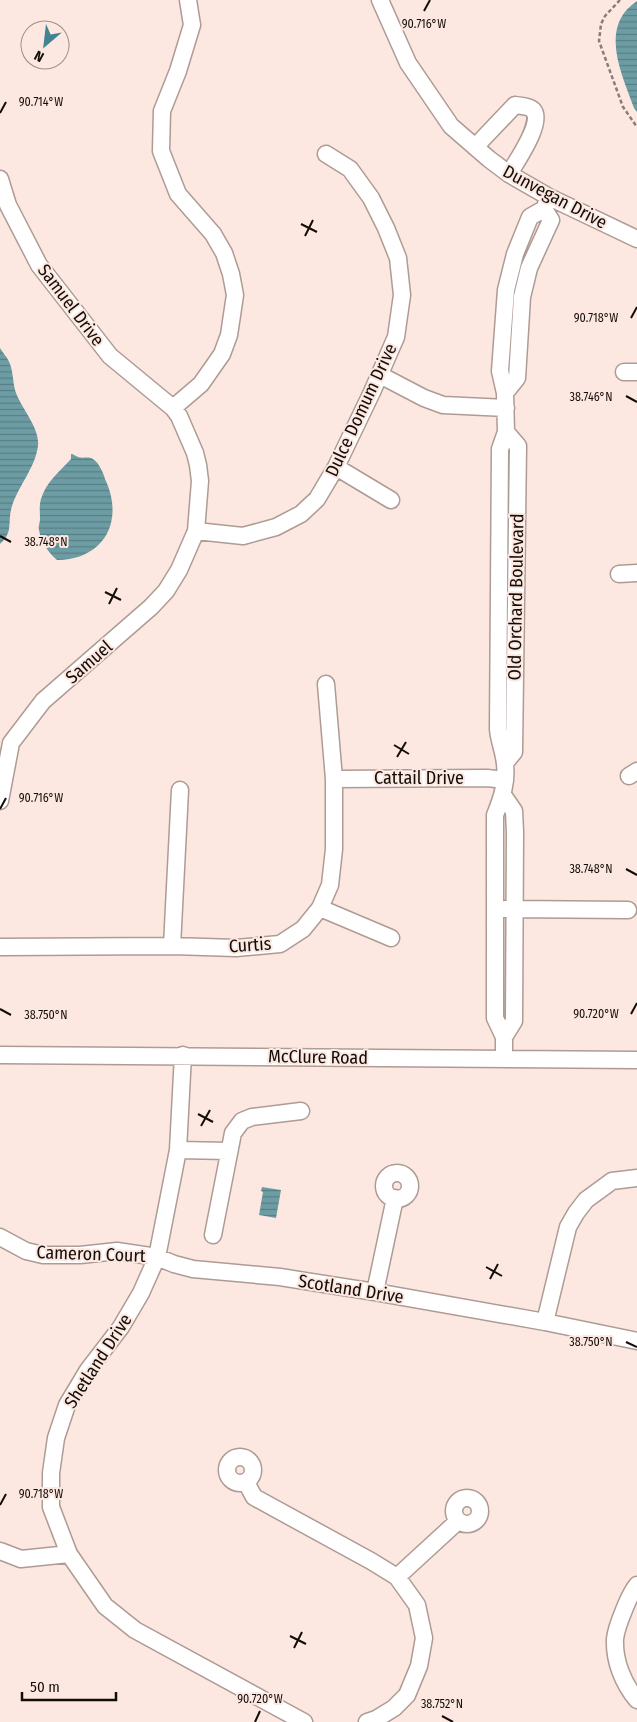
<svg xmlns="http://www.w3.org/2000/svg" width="637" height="1722" viewBox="0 0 637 1722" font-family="'Fira Sans Condensed',sans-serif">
<defs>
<pattern id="water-rules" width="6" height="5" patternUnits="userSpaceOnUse" patternTransform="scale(1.25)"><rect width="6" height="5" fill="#6d9da4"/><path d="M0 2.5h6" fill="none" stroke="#587e84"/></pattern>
</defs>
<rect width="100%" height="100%" fill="#fce8e0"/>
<path fill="url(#water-rules)" d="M637,1V112L634,108C622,74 598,27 637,1Z
M0,348C3,353 8,358 10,364C13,372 13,382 15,390C21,409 40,427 38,446C35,468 19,485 12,506C7,522 14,532 0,544Z
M71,454C74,454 75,456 78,457C83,459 88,456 93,459C99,463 103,472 105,479C125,521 104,560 57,560C48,552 41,542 39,530C38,526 40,523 40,519C40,512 39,506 41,499C46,482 60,471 71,459Z
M262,1187L281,1190L276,1218L259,1215L263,1192L261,1191Z"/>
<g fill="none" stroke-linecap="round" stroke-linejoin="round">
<defs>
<path id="minor" d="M380,0L408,63L451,126L489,159L509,174L549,197L637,239
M475,147L515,105C521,106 529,106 533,110C544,122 516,162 509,174
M0,179L8,205L39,265L110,356L173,408L179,416L195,453L198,465L200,481L196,531L179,570L166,591L151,607L43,701L11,743L0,801
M624,372H637
M380,375L424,398L443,405L506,408
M505,393L517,378L522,297L529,268L551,220L544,209
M173,408L201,384L222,354L229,335L235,295L231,274L224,253L213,234L178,194L161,151L162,111L178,71L192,25L188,0
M336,467L391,500
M196,531L243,536L276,527L301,514L317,499L336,467L372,392L396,337L402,295L398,258L386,228L371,198L350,169L326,154
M619,574L637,573
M505,763L514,752L518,446L506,432
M629,776L637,771
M334,779L487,778L505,780
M503,795L514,811L515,832L514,1021L504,1037
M320,908L391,938
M505,909L628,910
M172,946L180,790
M0,947L172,946L236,948L280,944L303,929L320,908L330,885L334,849V779L326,684
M0,1055L637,1060
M183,1055L178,1150L157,1257L141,1293L121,1327L88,1370L67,1405L56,1438L51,1473V1507L69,1554L105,1606L135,1630L304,1722
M504,1059V1037L495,1018V815C502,798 507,782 505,764C504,752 499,741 498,729L500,449L506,432L505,393L500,371L506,290L515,254L530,217L544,209L549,197
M178,1150L229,1151
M384 1186a13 13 0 1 1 26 0a13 13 0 1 1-26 0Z
M637,1178L612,1181L586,1200L576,1213L568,1227L545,1322L637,1341
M213,1235L233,1133L242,1121L252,1117L301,1111
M0,1237L26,1251L43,1255H80L117,1251L157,1257L174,1264L193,1269L280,1277L375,1292L545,1322
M375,1292L395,1198
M227 1470a13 13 0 1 1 26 0a13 13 0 1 1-26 0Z
M246,1482L254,1497L371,1561L397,1577L417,1605L424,1638L419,1666L407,1695L394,1708L376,1719L367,1722
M454 1511a13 13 0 1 1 26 0a13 13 0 1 1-26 0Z
M0,1551L21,1559L69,1554
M397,1577L458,1521
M637,1585C632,1591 629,1598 626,1605C622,1615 616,1628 615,1639C614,1661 623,1683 637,1700"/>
</defs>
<use href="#minor" stroke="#ae9b94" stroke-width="19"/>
<path stroke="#8a7d77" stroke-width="2.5" stroke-dasharray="4 2.5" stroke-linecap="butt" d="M620,0L605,16L601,24L599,41L623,107L637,127"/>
<use href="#minor" stroke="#fff" stroke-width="16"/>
</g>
<path fill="none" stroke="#130d0a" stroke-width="2" d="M424,11L430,0M0,113L6,102M301,224L317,232M305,236L313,220M631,318L637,307M626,396L637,402M0,536L11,542M105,592L121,600M109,604L117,588M394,745L409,754M397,757L406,742M0,809L6,798M626,869L637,875M0,1009L11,1015M631,1014L637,1003M198,1114L213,1122M201,1126L210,1110M486,1267L502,1276M490,1279L498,1264M626,1342L637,1347M0,1505L6,1494M290,1636L306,1644M294,1648L302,1632M442,1716L453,1722M255,1722L260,1711"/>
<g text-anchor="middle" stroke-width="4" stroke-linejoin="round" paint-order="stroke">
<g font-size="18" fill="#130d0a" stroke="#fce8e0">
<text transform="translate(555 197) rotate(28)" y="6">Dunvegan Drive</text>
<text transform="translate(71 305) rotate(53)" y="6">Samuel Drive</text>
<text transform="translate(361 410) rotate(-65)" y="6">Dulce Domum Drive</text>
<text transform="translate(516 597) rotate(-89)" y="6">Old Orchard Boulevard</text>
<text transform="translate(89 662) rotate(-41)" y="6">Samuel</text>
<text x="419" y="784">Cattail Drive</text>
<text transform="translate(250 945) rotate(-4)" y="6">Curtis</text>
<text transform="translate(318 1057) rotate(1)" y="6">McClure Road</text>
<text transform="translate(91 1254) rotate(2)" y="6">Cameron Court</text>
<text transform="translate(351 1289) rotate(9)" y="6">Scotland Drive</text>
<text transform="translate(98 1361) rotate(-57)" y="6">Shetland Drive</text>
</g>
</g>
<g font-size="12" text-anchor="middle" fill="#130d0a" stroke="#fce8e0" stroke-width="4" stroke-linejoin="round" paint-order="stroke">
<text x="424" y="28">90.716°W</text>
<text x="41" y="106">90.714°W</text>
<text x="596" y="322">90.718°W</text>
<text x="591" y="401">38.746°N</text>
<text x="46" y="546">38.748°N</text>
<text x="41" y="802">90.716°W</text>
<text x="591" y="873">38.748°N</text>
<text x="596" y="1018">90.720°W</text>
<text x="46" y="1019">38.750°N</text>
<text x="591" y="1346">38.750°N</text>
<text x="41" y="1498">90.718°W</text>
<text x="260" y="1703">90.720°W</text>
<text x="442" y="1708">38.752°N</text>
</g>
<g transform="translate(45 45) rotate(208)"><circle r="24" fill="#fce8e0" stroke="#9f908a"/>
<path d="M0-4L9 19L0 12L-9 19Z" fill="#408393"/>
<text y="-8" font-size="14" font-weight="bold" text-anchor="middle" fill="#130d0a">N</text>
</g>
<path d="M22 1692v8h94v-8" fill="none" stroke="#130d0a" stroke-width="2.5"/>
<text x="30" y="1692" font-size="15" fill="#130d0a" stroke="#fce8e0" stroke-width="4" paint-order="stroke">50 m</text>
</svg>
